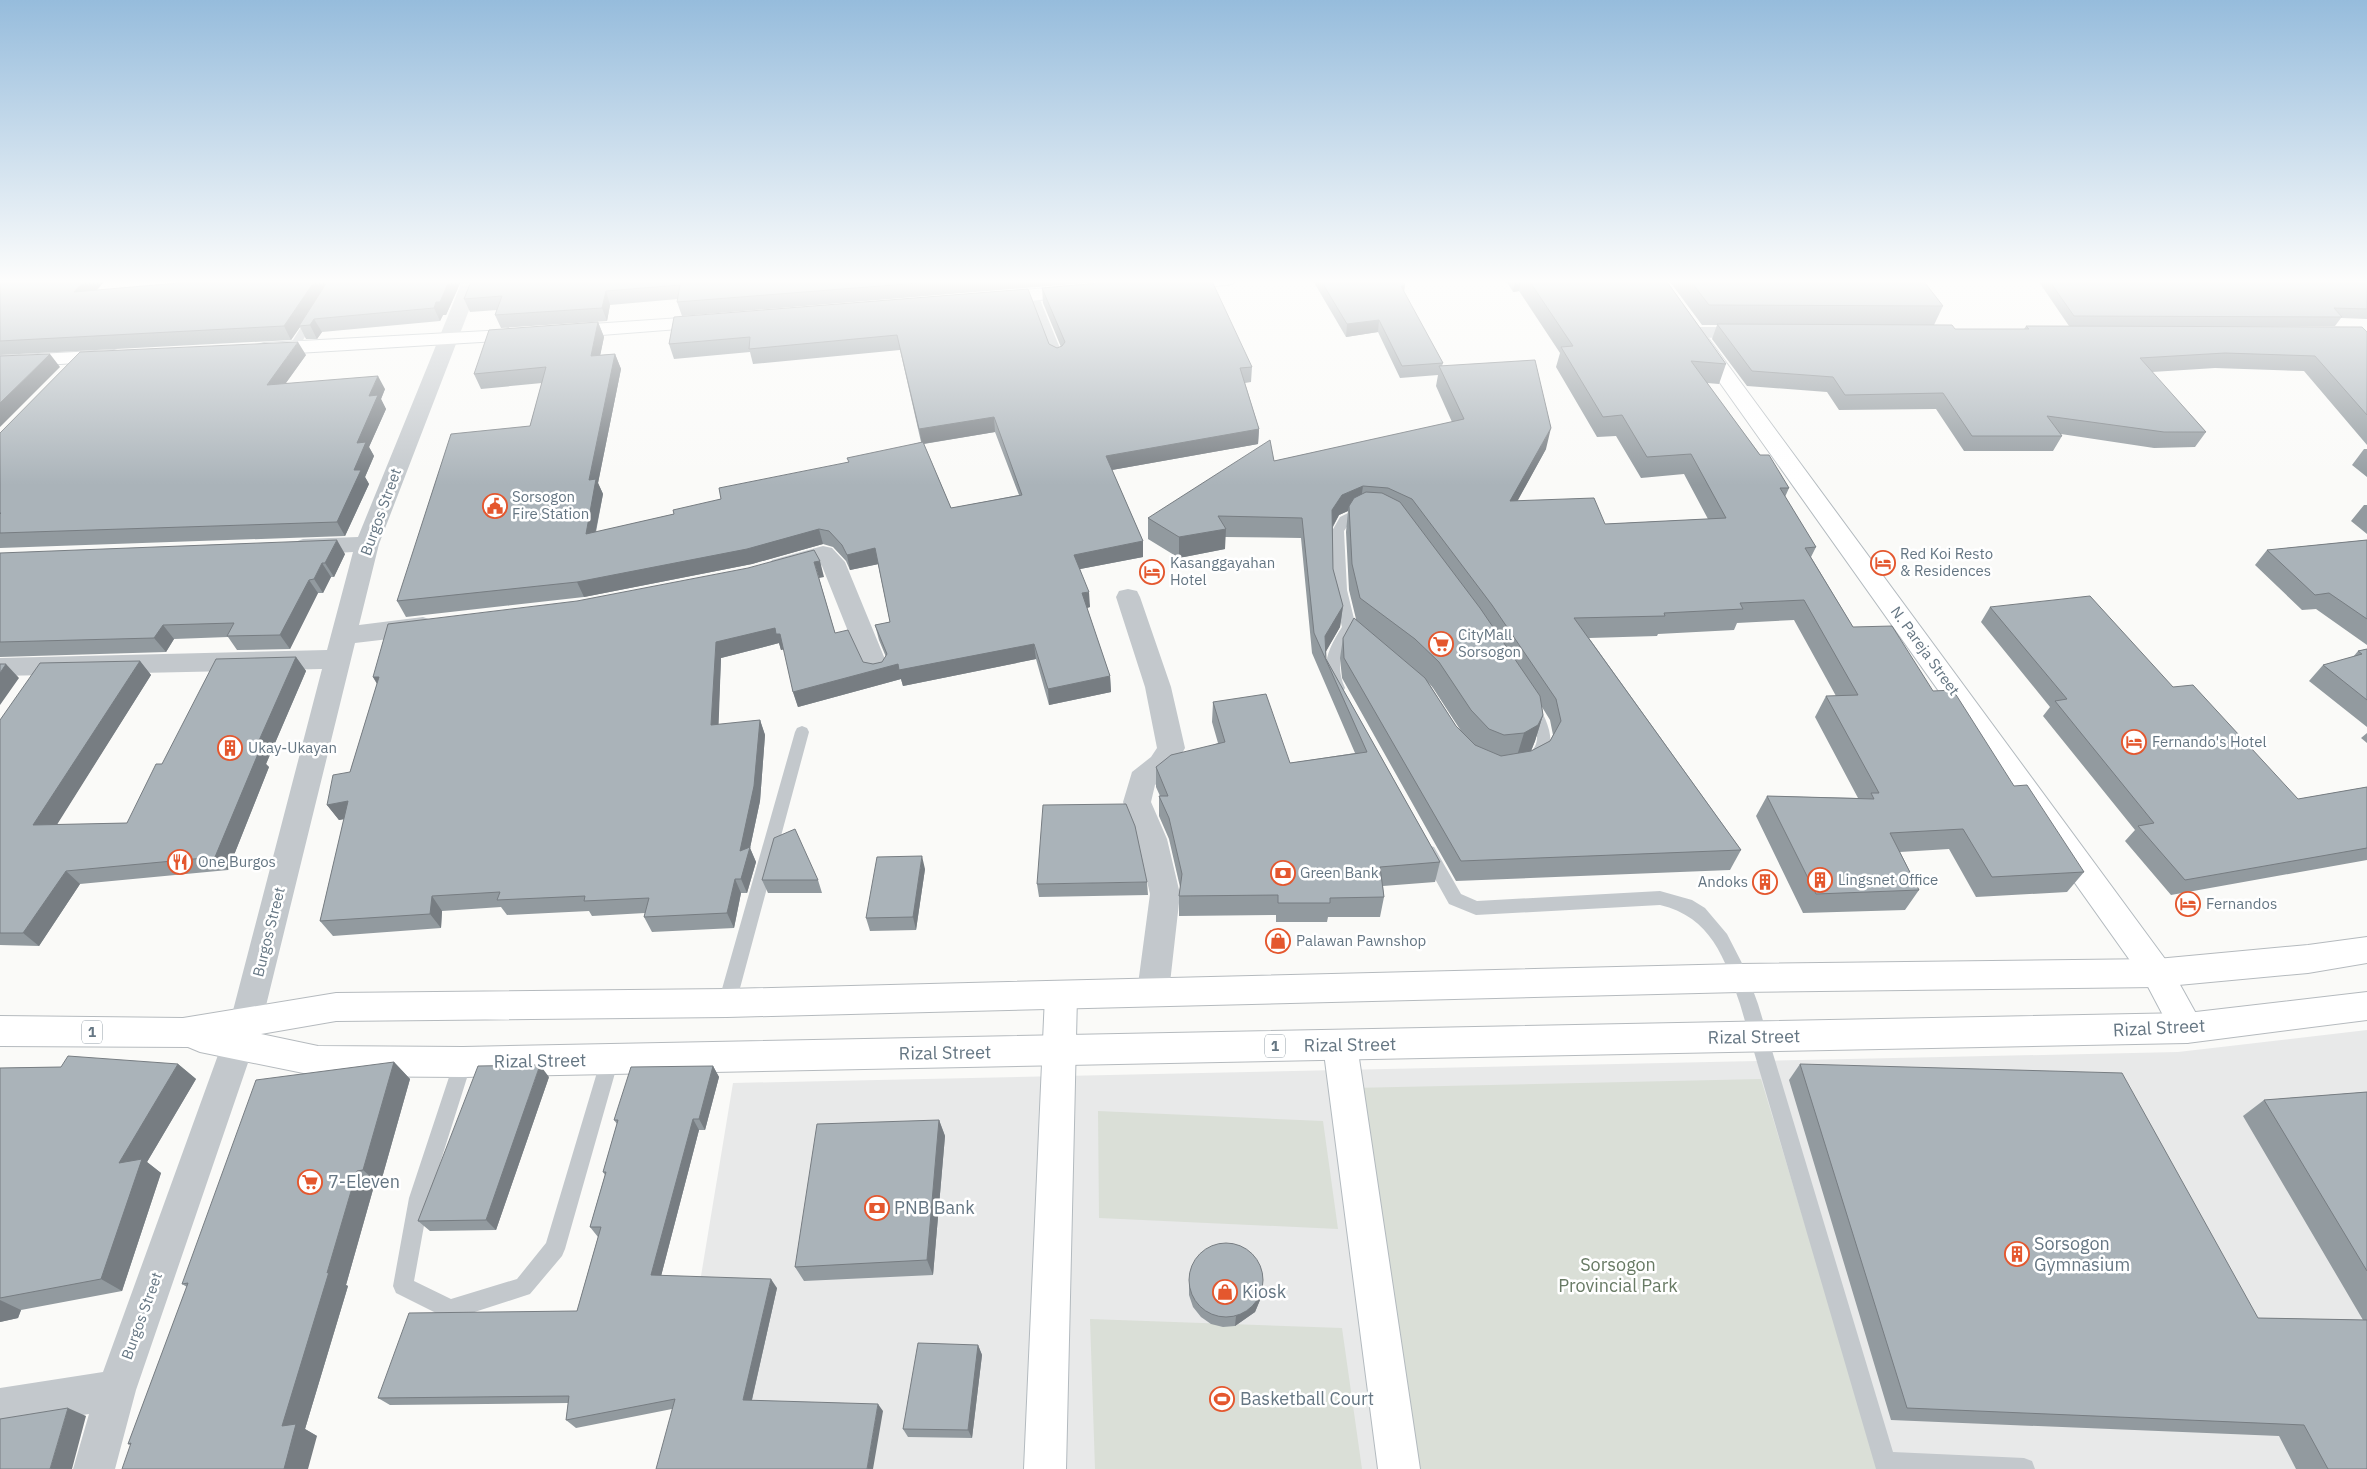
<svg xmlns="http://www.w3.org/2000/svg" width="2367" height="1469" viewBox="0 0 2367 1469" font-family="'IBM Plex Sans',sans-serif">
<rect width="100%" height="100%" fill="#fafaf8"/>
<path fill="#e8e9e9" d="M2367,1030V1469H669L733,1083L2178,1052Z"/>
<path fill="#dadfd7" d="M1761,1079L1879,1469H1413L1351,1088Z
M1098,1111L1323,1121L1338,1229L1099,1218Z
M1090,1319L1342,1328L1362,1469H1095Z"/>
<g fill="none" stroke-linecap="round" stroke-linejoin="round">
<defs>
<path id="secondary" d="M1167,279H1236L1234,283L1227,285L1174,289L1167,287L1165,283Z
M1079,285L1086,287L1089,291L1086,295L992,305L985,303L982,299L985,295L992,293Z
M710,316L717,318L720,322L717,326L563,338L556,336L553,332L556,328L563,326Z
M523,329L530,331L533,335L530,339L264,355L257,353L254,349L257,345L264,343Z
M1701,336L1708,338L2168,963L2204,1028L2199,1038L2187,1043L2175,1038L2146,983L1691,342L1694,338Z
M114,350L121,352L124,356L121,360L0,368V356Z
M1061,982L1072,986L1077,996L1066,1469H1024L1045,996L1050,986Z
M1340,1030L1352,1034L1357,1045L1420,1469H1378L1323,1045L1328,1034Z"/>
<path id="primary" d="M2367,937V963L2308,973L2157,987L1740,992L727,1017L336,1021L261,1034L318,1046L463,1047L2187,1013L2367,992V1020L2187,1043L463,1077L318,1076L200,1052L188,1047L0,1046V1016L183,1018L336,993L727,989L1740,964L2157,959L2308,945Z"/>
</defs>
<use href="#secondary" stroke="#b3babf" stroke-width="2"/>
<use href="#primary" stroke="#b5babe" stroke-width="2"/>
<path fill="#c3c8cc" fill-rule="evenodd" d="M1033,292L1038,295L1064,358L1062,360L1058,361L1052,358L1028,295Z
M313,313L318,316L298,348L297,350H289L288,348L308,316Z
M1366,508L1372,512L1370,515C1359,518 1351,520 1344,531L1347,590L1356,627C1343,648 1334,664 1345,688L1343,692H1333C1319,667 1328,649 1342,627L1333,590L1332,531L1340,517L1356,509Z
M1530,699L1535,700C1548,720 1564,755 1531,766L1526,764L1523,760C1526,755 1531,753 1534,748C1543,734 1530,716 1523,704L1525,700Z
M802,726L807,728L809,732L736,1003L733,1009L727,1011L721,1009L718,1003L795,732L797,728Z
M1428,845L1434,847L1461,894L1477,901L1660,891L1692,900L1705,908L1727,934L1746,971L1758,1004L1893,1452L2024,1458L2032,1461L2035,1469H1876L1740,1004C1725,958 1711,917 1660,905L1476,915L1449,904L1420,852L1422,847Z
M610,1051L616,1053L619,1059L565,1249L562,1256L530,1294L450,1320L396,1293L393,1286L409,1198L456,1056L463,1054L470,1056L472,1062L429,1198L414,1281L451,1299L517,1279L546,1243L601,1059L604,1053Z"/>
<path fill="#c3c8cc" fill-rule="evenodd" d="M463,279H481L379,544L359,625L423,617L432,620L436,626L432,632L423,635L355,643L262,1022L136,1390L115,1469H73L89,1414L0,1428V1388L103,1372L230,1022L322,669L0,676V658L327,650L353,552L303,555L295,552L291,547L295,542L303,539L358,537Z
M1694,327H1753L1760,329L1763,333L1760,337L1753,339L1687,337L1684,333L1687,329Z
M823,546L832,548L845,562L889,669L885,676L876,678L867,676L863,669L822,566L819,563L781,574L772,572L769,566L772,560Z
M1128,589L1137,591L1140,597L1171,687L1185,748L1171,773L1155,785L1151,802L1167,839L1180,894L1169,992L1164,1002L1153,1006L1142,1002L1137,992L1150,894L1137,839L1123,802L1132,772L1151,757L1157,748L1145,687L1116,597L1119,591Z"/>
<use href="#secondary" fill="#fff" fill-rule="evenodd"/>
<use href="#primary" fill="#fff" fill-rule="evenodd"/>
</g>
<path fill="#929a9f" fill-rule="evenodd" d="M0,279H106L103,283L97,290L232,281L233,279H462L446,315H443L440,321L322,332L317,339H306L300,327L291,340L0,355Z
M472,279H1134L682,316L677,302L678,299L610,305L607,321L501,328L495,315L497,310L470,312L464,299Z
M1312,279H1401L1405,285L1404,292L1443,363L1442,366L1546,449L1517,501L1605,524L1708,519L1684,474L1641,478L1616,436L1597,437L1556,367L1560,353L1519,291L1513,292L1505,279H1665L1726,364L1719,384L1707,383L1760,455L1789,488L1785,497L1816,547L1811,557L1853,627L1933,691L2014,786L2084,872L2067,892L1976,897L1949,849L1900,852L1919,890L1905,910L1803,913L1756,816L1767,796L1858,798L1815,717L1826,696H1836L1794,620L1737,623L1734,630L1658,634L1657,636L1589,638L1741,850L1730,870L1456,881L1342,678L1340,658L1343,638L1356,619L1349,590L1346,532L1348,511L1339,515L1333,527V569L1343,606L1340,627L1326,651V659L1440,862L1435,882L1383,886L1384,897L1380,917H1328L1327,922H1276V915L1179,916V896L1180,887L1169,839L1159,816V796H1160L1156,787V767L1218,743L1212,722L1213,702L1290,763L1355,753L1312,653L1301,538L1225,537V549L1179,558L1148,539V518L1274,461L1452,422L1436,386L1438,375L1400,378L1378,332L1346,337ZM1428,682L1433,688L1461,731L1456,726ZM1542,707L1550,720L1553,735L1550,741L1531,751L1528,752L1531,751L1535,741L1543,715Z
M1668,279H1922L1943,306L1934,325L1955,329H2024L2026,326L2367,332V445L2304,371L2215,368L2152,372L2206,432L2195,447L2154,448L2061,434L2062,436L2053,451H1964L1936,409L1839,410L1827,392L1747,386L1712,339L1717,325H1702Z
M2037,279H2367V319L2341,318L2335,326H2069Z
M1042,288L1252,367L1251,382L1245,383L1259,429L1258,444L1112,470L1143,541V557L1080,569L1090,607L1087,608L1110,676L1111,692L1049,705L1036,659L903,686L901,679L798,707L793,692L784,649L781,650L779,643L721,658L718,725L760,720L765,735L760,801L750,848L756,862L747,893H741L734,928L652,932L644,917L645,913L592,916L589,911L507,915L501,907L442,911L441,928L333,936L320,921L344,819L339,820L327,805L350,772L377,684L373,677L824,577L819,578L835,633L863,662L873,664L882,662L886,657L879,640L875,625L890,622L878,564L850,570L846,561L833,547L823,544L752,564L584,597L406,617L397,601L530,426L542,383L481,389L474,374L598,322L604,337L600,355L615,354L621,369L598,483L603,494L596,532L674,514L721,499L848,462L921,442L900,350L753,364L750,352L674,359L669,344L674,317L1049,344L1057,348L1061,347L1043,303ZM995,432L1019,495L951,508L924,444Z
M306,355L286,383L385,389L381,399L386,409L369,447L374,456L365,477L369,484L345,536L0,548V433Z
M2364,449H2367V477L2352,465Z
M2364,505H2367V534L2351,521Z
M2367,540V645L2316,609L2302,610L2255,565L2267,550Z
M0,553L345,554L334,577H331L323,593H318L290,649L237,650L228,637L174,639L166,652L0,657Z
M1990,607L2173,687L2298,799L2367,787V860L2171,895L2125,841L2135,830L2043,716L2050,707L1981,622Z
M2367,649V727L2309,681L2323,665L2353,657L2358,651Z
M296,657L306,671L266,764L269,767L228,870L80,884L39,946L0,945V720L140,661L151,675L56,825L127,823L162,764Z
M2367,733V743L2361,738Z
M925,869L916,930L870,931L866,918Z
M762,880H818L822,893H768Z
M1147,882L1148,895L1039,897L1037,884Z
M394,1062L410,1079L380,1185L374,1186L346,1285L348,1286L305,1429L317,1436L130,1445L128,1444L187,1287L182,1284Z
M178,1064L196,1079L147,1162L161,1173L122,1291L21,1310L18,1318L0,1322V1068L61,1067Z
M1800,1064L2258,1318L2363,1320L2243,1116L2264,1100L2367,1092V1469H2296L2279,1436L1891,1420L1789,1080Z
M713,1066L719,1077L705,1130H699L661,1276L777,1288L752,1400L883,1411L672,1409L576,1428L566,1420L568,1403L390,1405L378,1398L577,1311L598,1237L590,1227L605,1175L603,1172L617,1124L614,1120Z
M549,1077L496,1230L430,1231L418,1221Z
M939,1120L945,1136L933,1275L804,1281L795,1267Z
M1189,1286L1260,1300L1255,1312L1235,1326L1223,1327L1211,1324L1201,1317L1193,1307L1189,1295Z
M978,1345L982,1355L972,1438L908,1437L903,1429Z"/>
<path fill="#777d82" d="M86,279H106L103,283L83,305L74,292Z
M316,279H332L299,326L300,327L291,340L284,326Z
M450,279H462L446,315H443L440,321L434,308L436,302Z
M1515,279H1521L1519,291L1513,292Z
M1405,285L1403,297L1401,286Z
M606,291L610,305L607,321L602,308Z
M314,319L322,332L317,339L310,325Z
M1379,320L1378,332L1346,337L1347,324Z
M598,322L604,337L597,371L591,356Z
M298,342L306,355L275,398L267,385Z
M50,354L60,367L0,427V403Z
M615,354L621,369L598,483L603,494L592,549L586,534L589,480Z
M378,376L385,389L381,399L386,409L369,447L374,456L365,477L369,484L345,536L337,522L354,470L357,443L369,396Z
M994,417L995,432L922,444L919,429Z
M1551,428L1546,449L1506,522L1510,501Z
M1259,429L1258,444L1106,471V456Z
M1363,486L1360,506H1349L1348,511L1339,515L1330,531L1332,510L1342,495Z
M819,529L823,544L752,564L584,597L577,582Z
M1226,529L1225,549L1179,558V537Z
M337,540L345,554L334,577L325,563Z
M1143,541V557L1075,570L1074,555Z
M875,548L879,564L850,570L847,555Z
M820,561L824,577L819,578L814,562Z
M322,563L331,577L323,593L314,579Z
M309,580L318,593L290,649L280,635Z
M1089,592L1090,607L1083,609L1082,593Z
M1343,606L1340,627L1324,655L1325,636Z
M163,625L174,639L166,652L154,638Z
M775,628L780,634L785,649L781,650L779,643L721,658L718,741L711,725L716,642Z
M1034,644L1036,659L903,686L901,679L798,707L793,692L898,664Z
M296,657L306,671L266,764L269,767L228,870L215,857L253,754Z
M140,661L151,675L48,839L33,825Z
M6,664L19,678L0,705V673Z
M1110,676L1111,692L1049,705L1048,689Z
M373,677H379L383,693Z
M1543,715L1535,741L1531,751L1516,759L1524,733Z
M760,720L765,735L760,801L750,848L756,862L747,893L741,879L740,851Z
M348,801L360,816L339,820L327,805Z
M922,856L925,869L916,930L913,917Z
M66,871L80,884L39,946L23,933Z
M735,879L741,893L734,928L727,913Z
M432,896L442,911L441,928L430,914Z
M394,1062L410,1079L380,1185L363,1170Z
M178,1064L196,1079L147,1162L161,1173L122,1291L101,1279L119,1163Z
M540,1065L549,1077L496,1230L486,1220Z
M713,1066L719,1077L705,1130L699,1119Z
M693,1119L699,1130L659,1284L651,1275Z
M939,1120L945,1136L933,1275L927,1260Z
M357,1171L374,1186L346,1285L348,1286L305,1429L317,1436L308,1469H284L282,1426Z
M771,1279L777,1288L750,1408L743,1400Z
M1262,1290L1260,1300L1255,1312L1235,1326L1236,1316Z
M0,1300L21,1310L18,1318L0,1322Z
M978,1345L982,1355L972,1438L968,1430Z
M878,1404L883,1411L873,1469H867Z
M68,1408L86,1416L72,1469H50Z"/>
<path fill="#aab3b9" stroke="#777d82" d="M0,279H86L74,292L190,282L232,281L233,279H316L284,326L0,341Z
M329,279H450L440,302H436L434,308L314,319L310,325L299,326Z
M472,279H970L677,302L680,285L606,291L602,308L495,315L502,296L464,299Z
M1147,279H1211L1252,367L1240,368L1259,429L1106,456L1143,541L1074,555L1089,592L1082,593L1110,676L1048,689L1034,644L899,670L898,664L793,692L780,634H776L775,628L716,642L711,725L760,720L754,786L740,851L750,847L741,879H735L727,913L644,917L649,898L584,901L585,896L497,900L500,892L432,896L430,914L320,921L348,801L327,805L333,775L350,772L379,677H373L388,624L577,601L748,568L814,550L820,561L814,562L835,633L848,630L863,662L873,664L882,662L887,654L875,625L890,622L875,548L847,555L842,545L829,531L819,529L747,549L577,582L397,601L451,434L530,426L546,367L474,374L489,330L598,322L591,356L615,354L589,480L596,479L586,534L674,514L673,510L721,499L719,488L849,462L847,458L923,442L951,508L1022,495L994,417L919,429L897,335L749,349L750,337L669,344L674,317L1028,289L1049,344L1057,348L1062,346L1065,342L1042,288Z
M1320,279H1401L1405,285L1401,286L1443,363L1402,366L1379,320L1347,324Z
M1528,279H1665L1726,364L1691,361L1760,455H1769L1789,488H1780L1816,547L1805,548L1853,627L1892,626L1933,691L1953,690L2014,786L2027,785L2084,872L1992,877L1963,829L1890,833L1919,890L1816,894L1767,796L1874,799L1871,793H1879L1826,696L1858,695L1804,600L1740,603L1743,609L1664,613L1665,616L1574,618L1741,850L1461,861L1344,658L1343,638L1354,618L1425,678L1456,726L1475,745L1501,756L1531,751L1550,741L1561,721L1556,699L1492,605L1412,499L1388,488L1363,486L1342,495L1332,510L1333,569L1343,606L1325,636L1326,659L1440,862L1380,867L1384,897L1330,898V903H1278V895L1179,896L1182,874L1169,818L1159,796H1168L1156,767L1171,755L1225,742L1213,702L1266,694L1290,763L1367,752L1314,633L1302,518L1218,516L1226,529L1179,537L1148,518L1270,440L1274,461L1464,419L1439,366L1535,360L1551,428L1510,501L1594,498L1605,524L1726,518L1691,454L1647,457L1622,415L1603,417L1561,347L1573,346Z
M1689,279H1922L1943,306L1709,305Z
M2048,279H2367V309L2334,308L2342,317L2074,316Z
M1717,324L1952,325L1955,329H2029L2026,326L2362,327L2367,332V415L2315,356L2225,353L2140,358L2206,432H2164L2047,416L2062,436H1972L1943,393L1845,395L1833,377L1752,371Z
M298,342L267,385L378,376L369,396L378,395L357,443L366,442L354,470H361L337,522L0,533V514L1,513H0V433L80,352Z
M50,354L0,403V356Z
M1366,492L1382,493L1400,502L1480,608L1540,696L1543,715L1538,725L1524,733L1504,735L1489,729L1471,710L1439,662L1415,639L1360,598L1352,564L1349,506L1354,498Z
M337,540L325,563H322L314,579L309,580L280,635L227,636L234,623L163,625L154,638L0,642V553Z
M2367,540V619L2329,593L2315,595L2267,550Z
M2090,596L2173,687L2193,685L2298,799L2367,787V848L2185,880L2138,826L2154,823L2055,701L2067,699L1990,607Z
M2367,649V700L2323,665L2362,654L2358,651Z
M296,657L253,754H258L215,857L66,871L23,933H0V720L40,663L140,661L33,825L127,823L156,764H162L216,659Z
M0,664H6L0,673Z
M1126,804L1135,826L1147,882L1037,884L1043,805Z
M795,829L818,880H762L774,838Z
M922,856L913,917L866,918L877,857Z
M68,1056L178,1064L119,1163L142,1159L101,1279L0,1298V1068L61,1067Z
M394,1062L363,1170L357,1171L327,1273L329,1272L282,1426L296,1424L284,1469H122L131,1443L128,1444L188,1283L182,1284L256,1080Z
M1800,1064L2122,1073L2258,1318L2367,1320V1469H2328L2304,1425L1907,1408Z
M540,1065L486,1220L418,1221L478,1066Z
M713,1066L699,1119H693L651,1275L771,1279L743,1400L878,1404L867,1469H656L675,1399L566,1420L569,1396L378,1398L409,1313L577,1311L601,1227H590L606,1172H603L618,1120H614L631,1067Z
M2367,1092V1271L2264,1100Z
M939,1120L927,1260L795,1267L817,1124Z
M1189 1280a37 37 0 1 1 74 0a37 37 0 1 1-74 0Z
M918,1343L978,1345L968,1430L903,1429Z
M68,1408L50,1469H0V1419Z"/>
<linearGradient id="sky" x2="0" y2="1"><stop stop-color="#96bcdc"/><stop offset="0.58" stop-color="#fdfdfc"/><stop offset="1" stop-color="#fdfdfc" stop-opacity="0"/></linearGradient>
<rect width="2367" height="485" fill="url(#sky)"/>
<defs>
<symbol id="civic-ring" viewBox="-11 -11 22 22"><circle r="9.5" fill="#fff" stroke="#e4572e" stroke-width="1.5"/><path d="M-.6-6.5H3V-4.5H.6V-3L4-1V1h2V6H-6V1h2V-1L-.6-3ZM-1.2 2.5V6h2.4V2.5Z" fill="#e4572e"/></symbol>
<symbol id="hotel-ring" viewBox="-11 -11 22 22"><circle r="9.5" fill="#fff" stroke="#e4572e" stroke-width="1.5"/><path d="M-6-4.5h1.5V1H6V5H4.5V3h-9V5H-6ZM-4 0a1.8 1.8 0 1 1 3.6 0ZM.5 0V-2.5h3Q6-2.5 6 0Z" fill="#e4572e"/></symbol>
<symbol id="supermarket-ring" viewBox="-11 -11 22 22"><circle r="9.5" fill="#fff" stroke="#e4572e" stroke-width="1.5"/><path d="M-6-5.5h2.5l.6 2H6L4.5 2H-2.5L-4.4-4H-6ZM-1.5 3.2a1.3 1.3 0 1 0 .1 0ZM3 3.2a1.3 1.3 0 1 0 .1 0Z" fill="#e4572e"/></symbol>
<symbol id="building-ring" viewBox="-11 -11 22 22"><circle r="9.5" fill="#fff" stroke="#e4572e" stroke-width="1.5"/><path d="M-4-6H4V6H1V3H-1V6H-4ZM-2.5-4.3h1.7v1.8h-1.7ZM.8-4.3h1.7v1.8H.8ZM-2.5-1h1.7V.8h-1.7ZM.8-1h1.7V.8H.8Z" fill="#e4572e"/></symbol>
<symbol id="restaurant-ring" viewBox="-11 -11 22 22"><circle r="9.5" fill="#fff" stroke="#e4572e" stroke-width="1.5"/><path d="M-5-6h1v4h1v-4h1v4h1v-4h1v5L-1.5 .5V6h-2V.5L-5-1ZM5-6V6H3V1.5H1.5Q1.5-4 5-6Z" fill="#e4572e"/></symbol>
<symbol id="bank-ring" viewBox="-11 -11 22 22"><circle r="9.5" fill="#fff" stroke="#e4572e" stroke-width="1.5"/><path d="M-6-4H6V4H-6ZM0-2.3a2.3 2.3 0 1 0 0 4.6a2.3 2.3 0 1 0 0-4.6Z" fill="#e4572e"/></symbol>
<symbol id="shop-ring" viewBox="-11 -11 22 22"><circle r="9.5" fill="#fff" stroke="#e4572e" stroke-width="1.5"/><path d="M-5-2.5h2.3a2.7 3.5 0 0 1 5.4 0H5L5.5 6h-11ZM-1.5-2.5h3a1.5 2.3 0 0 0-3 0Z" fill="#e4572e"/></symbol>
<symbol id="stadium-ring" viewBox="-11 -11 22 22"><circle r="9.5" fill="#fff" stroke="#e4572e" stroke-width="1.5"/><path d="M0-5a6.5 5 0 1 0 0 10a6.5 5 0 1 0 0-10ZM-3.5-1.8h7v3.6h-7Z" fill="#e4572e"/></symbol>
</defs>
<g fill-rule="evenodd">
<use href="#civic-ring" x="481" y="492" width="28" height="28"/>
<use href="#hotel-ring" x="1869" y="549" width="28" height="28"/>
<use href="#hotel-ring" x="1138" y="558" width="28" height="28"/>
<use href="#supermarket-ring" x="1427" y="630" width="28" height="28"/>
<use href="#hotel-ring" x="2120" y="728" width="28" height="28"/>
<use href="#building-ring" x="216" y="734" width="28" height="28"/>
<use href="#restaurant-ring" x="166" y="848" width="28" height="28"/>
<use href="#bank-ring" x="1269" y="859" width="28" height="28"/>
<use href="#building-ring" x="1806" y="866" width="28" height="28"/>
<use href="#building-ring" x="1751" y="868" width="28" height="28"/>
<use href="#hotel-ring" x="2174" y="890" width="28" height="28"/>
<use href="#shop-ring" x="1264" y="927" width="28" height="28"/>
<use href="#supermarket-ring" x="296" y="1168" width="28" height="28"/>
<use href="#bank-ring" x="863" y="1194" width="28" height="28"/>
<use href="#building-ring" x="2003" y="1240" width="28" height="28"/>
<use href="#shop-ring" x="1211" y="1278" width="28" height="28"/>
<use href="#stadium-ring" x="1208" y="1385" width="28" height="28"/>
</g>
<g text-anchor="middle" stroke-width="5" stroke-linejoin="round" paint-order="stroke">
<g fill="#fff" stroke="#939fa8" stroke-width="1">
<rect x="82" y="1020.5" width="20" height="23" rx="4"/>
<rect x="1265" y="1034.5" width="20" height="23" rx="4"/>
</g>
<g font-size="14" font-weight="bold" fill="#657683">
<text x="92" y="1037">1</text>
<text x="1275" y="1051">1</text>
</g>
<g font-size="15" fill="#657683" stroke="#fff" text-anchor="start">
<text x="512" y="502">Sorsogon<tspan x="512" dy="17">Fire Station</tspan></text>
<text x="1900" y="559">Red Koi Resto<tspan x="1900" dy="17">&amp; Residences</tspan></text>
<text x="1170" y="568">Kasanggayahan<tspan x="1170" dy="17">Hotel</tspan></text>
<text x="1458" y="640">CityMall<tspan x="1458" dy="17">Sorsogon</tspan></text>
<text x="2152" y="747">Fernando's Hotel</text>
<text x="248" y="753">Ukay-Ukayan</text>
<text x="198" y="867">One Burgos</text>
<text x="1300" y="878">Green Bank</text>
<text x="1838" y="885">Lingsnet Office</text>
<text x="1748" y="887" text-anchor="end">Andoks</text>
<text x="2206" y="909">Fernandos</text>
<text x="1296" y="946">Palawan Pawnshop</text>
</g>
<g font-size="15" fill="#657683" stroke="#fff">
<text transform="translate(381 512) rotate(-70)" y="5">Burgos Street</text>
<text transform="translate(1925 651) rotate(54)" y="5">N. Pareja Street</text>
<text transform="translate(269 932) rotate(-76)" y="5">Burgos Street</text>
<text transform="translate(142 1316) rotate(-70)" y="5">Burgos Street</text>
</g>
<g font-size="18" fill="#657683" stroke="#fff">
<text transform="translate(2159 1028) rotate(-3)" y="6">Rizal Street</text>
<text transform="translate(1754 1037) rotate(-1)" y="6">Rizal Street</text>
<text transform="translate(1350 1045) rotate(-1)" y="6">Rizal Street</text>
<text transform="translate(945 1053) rotate(-1)" y="6">Rizal Street</text>
<text transform="translate(540 1061) rotate(-1)" y="6">Rizal Street</text>
</g>
<g font-size="18" fill="#657683" stroke="#fff" text-anchor="start">
<text x="328" y="1188">7-Eleven</text>
<text x="894" y="1214">PNB Bank</text>
<text x="2034" y="1250">Sorsogon<tspan x="2034" dy="21">Gymnasium</tspan></text>
<text x="1242" y="1298">Kiosk</text>
<text x="1240" y="1405">Basketball Court</text>
</g>
<g font-size="18" fill="#687a64" stroke="#fff">
<text x="1618" y="1271">Sorsogon<tspan x="1618" dy="21">Provincial Park</tspan></text>
</g>
</g>
</svg>
